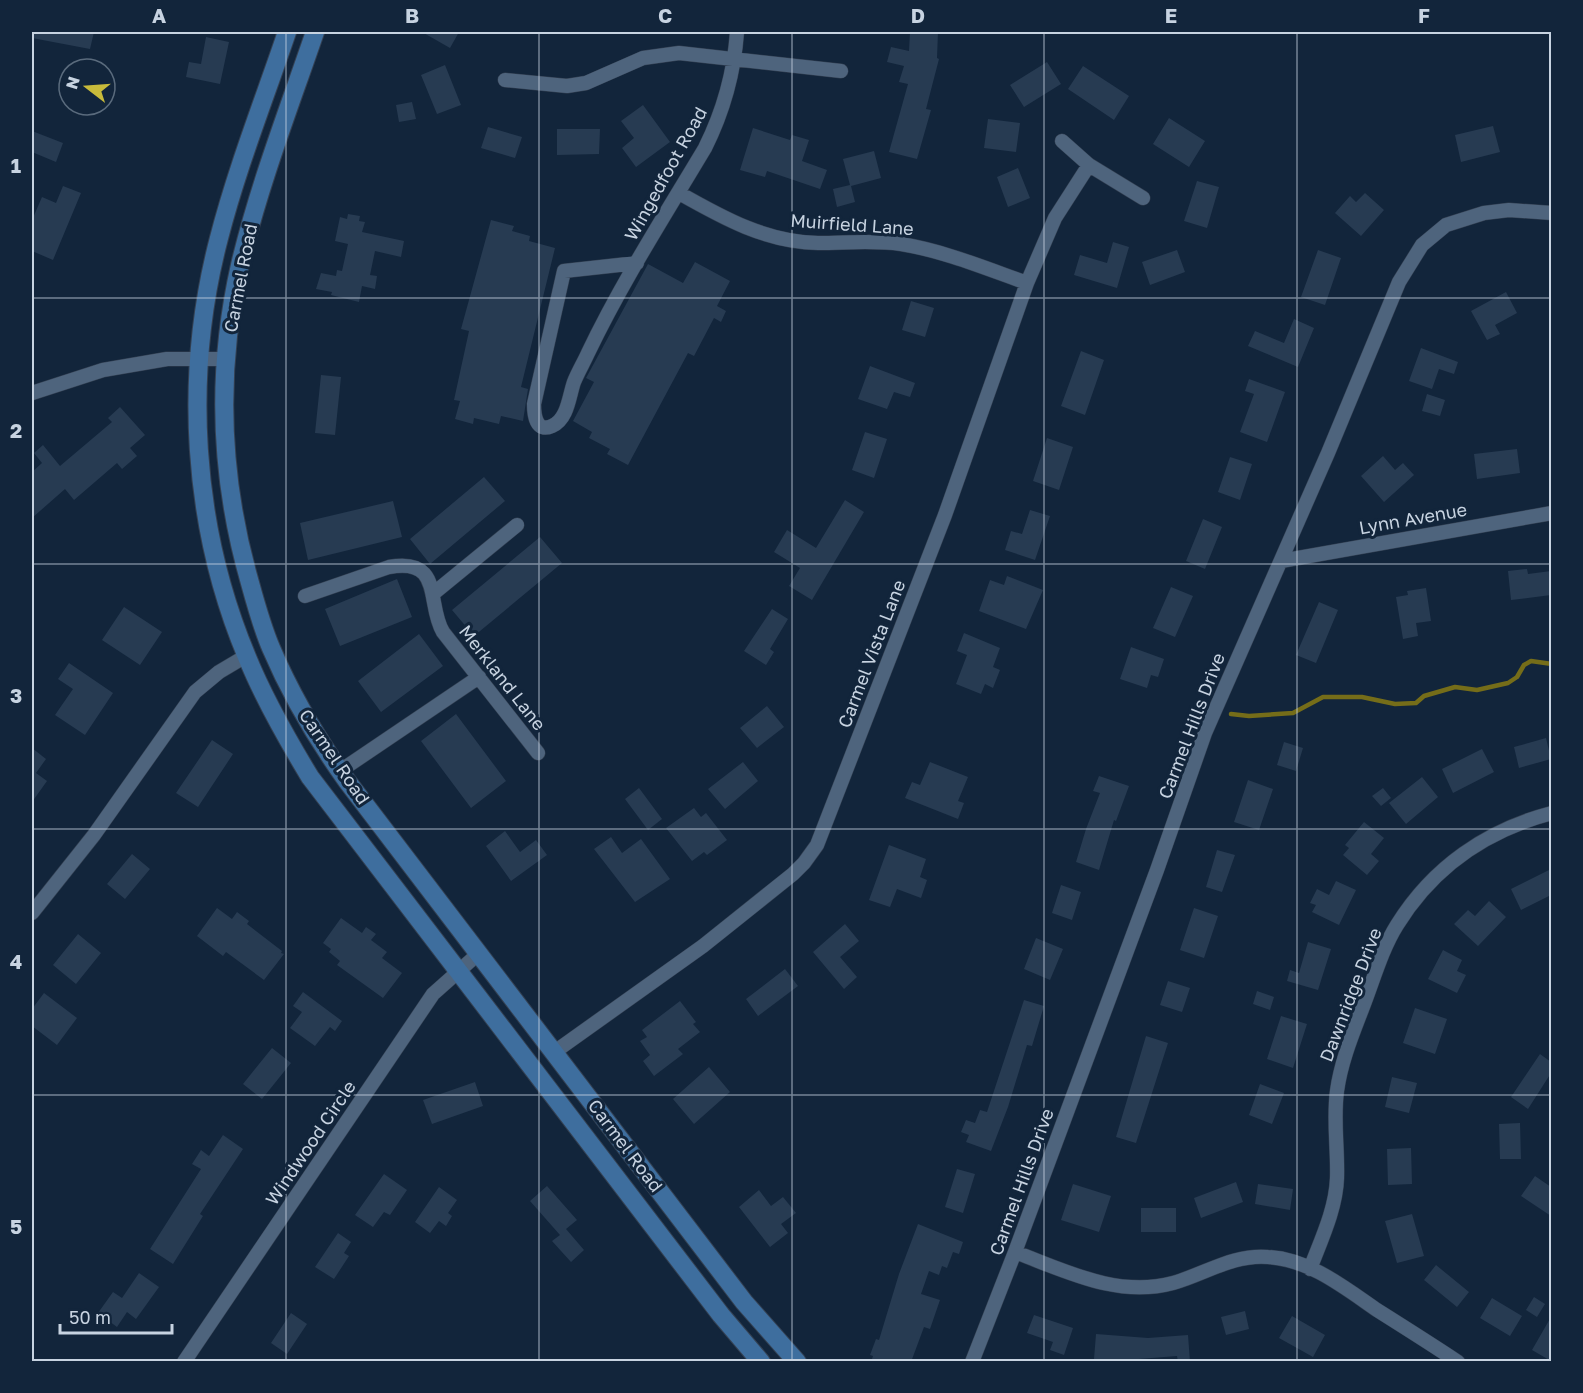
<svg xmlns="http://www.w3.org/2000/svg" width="1583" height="1393" viewBox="0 0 1583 1393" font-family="'Golos Text',sans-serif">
<rect width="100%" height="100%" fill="#12253b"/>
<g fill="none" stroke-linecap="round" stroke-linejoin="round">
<path stroke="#756d19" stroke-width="4.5" d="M1231,714L1249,716L1293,713L1323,697H1362L1395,704L1416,703L1424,696L1455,687L1477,690L1508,683L1517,677L1524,665L1531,661L1552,664"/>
</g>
<path fill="#273b52" d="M32,32H94L90,49L32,38Z
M422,32H459L450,48Z
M910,32H938L937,58L939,59L926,109L931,110L917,159L889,152L908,84L899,82L904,66L887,62L891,47L909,51Z
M206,37L229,42L220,84L186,77L189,62L201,64Z
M1047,62L1061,84L1024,107L1010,85Z
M445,65L461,105L437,114L421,75Z
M1083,66L1129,96L1114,120L1068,89Z
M412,102L416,119L399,122L396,105Z
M643,105L670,142L636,167L622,148L634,138L621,121Z
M1169,118L1205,141L1189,167L1153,144Z
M988,119L1020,123L1016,152L984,148Z
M1493,126L1500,152L1461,162L1455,135Z
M488,127L522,137L515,158L481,148Z
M753,128L790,140L792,135L809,140L802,161L827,170L820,189L767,171L765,177L740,170Z
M557,129H600L599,154L557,155Z
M32,131L63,143L56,162L32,152Z
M874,151L881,178L851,186L855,202L837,207L833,189L850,185L843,159Z
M1018,168L1030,198L1008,207L997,177Z
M1197,181L1219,187L1207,228L1184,221Z
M63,186L81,193L53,260L32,251V220L42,197L56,203Z
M1365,193L1384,210L1361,236L1335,213L1350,196L1356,202Z
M348,214L360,216L359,221L365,222L362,232L404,241L401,257L375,251L370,275L377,276L375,289L362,286L359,302L331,295L332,292L316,289L321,273L336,276L337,270L342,271L348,244L335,241L340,217L347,219Z
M491,220L514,226L512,231L530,236L529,241L555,248L521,387L528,389L523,421L501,416L499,424L474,418L473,424L455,419L460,401L454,400L469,331L461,329Z
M1113,242L1129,247L1117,288L1074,275L1080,255L1107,263Z
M1177,250L1185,272L1150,285L1142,262Z
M1318,250L1341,258L1325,305L1301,297Z
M695,262L730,281L717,306L726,311L721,322L714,318L694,356L688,353L628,465L607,454L610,449L589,438L592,432L573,421L594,382L586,378L648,264L683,283Z
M1506,292L1517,313L1495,325L1500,334L1487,340L1471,311Z
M911,301L934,308L925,337L902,330Z
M1294,319L1314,328L1298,367L1248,346L1255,331L1284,343Z
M1421,348L1458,362L1454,374L1439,369L1432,389L1409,381Z
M1081,351L1104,360L1085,415L1061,406Z
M870,366L915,383L910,397L894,392L887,409L858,399Z
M321,375L341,377L335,435L315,433Z
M1249,379L1285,392L1267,442L1240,432L1254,394L1245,391Z
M1427,394L1445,400L1440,416L1422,411Z
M120,407L145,435L130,448L137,456L122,469L117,463L74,500L65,489L32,518V472L42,463L34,453L43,445L60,466L112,422L108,418Z
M865,432L887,439L874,478L852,470Z
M1047,438L1073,447L1059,490L1033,481Z
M1517,449L1520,473L1477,479L1474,454Z
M1383,456L1395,470L1403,463L1414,475L1384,502L1361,476Z
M1230,457L1252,464L1240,500L1218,492Z
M484,477L505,501L430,564L410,539Z
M845,500L864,512L812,600L789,586L800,568L774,552L787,530L816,548Z
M393,501L402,537L308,560L300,523Z
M1030,510L1050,516L1035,560L1005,550L1011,531L1022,534Z
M1203,519L1222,527L1205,569L1186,561Z
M540,537L562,563L474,636L452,610Z
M1527,569L1528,574L1551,571V595L1511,600L1508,571Z
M1007,576L1043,590L1026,629L979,611L990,580L1004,585Z
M397,579L412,617L340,646L325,609Z
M1171,587L1193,596L1175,637L1153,628Z
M1426,588L1431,621L1416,623L1418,636L1403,639L1396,597L1408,595L1407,591Z
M1319,602L1338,610L1316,663L1296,655Z
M124,607L162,632L140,665L102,640Z
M772,609L788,619L770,649L774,652L766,665L744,651Z
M964,633L1000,648L993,667L1000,670L993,688L985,684L981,694L956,684L967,655L957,651Z
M419,634L443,666L381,712L358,681Z
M1131,647L1164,659L1158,677L1151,675L1147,688L1120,679Z
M69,663L113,693L85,735L55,715L73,689L58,679Z
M767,706L784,727L757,748L740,728Z
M456,714L506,781L471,808L421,741Z
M1546,738L1551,759L1519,768L1514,747Z
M212,740L233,754L198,807L176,793Z
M1284,742L1303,748L1296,771L1277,765Z
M32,748L46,759L36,773L47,781L32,802Z
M1482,749L1494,772L1453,793L1442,769Z
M743,762L758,781L725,809L708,789Z
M930,762L968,777L958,801L964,803L958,819L905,798L912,782L920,785Z
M1099,776L1129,786L1116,821L1114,820L1099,870L1076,862L1086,829L1100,793L1093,791Z
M1422,777L1438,797L1406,824L1389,803Z
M1248,780L1273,789L1259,830L1234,822Z
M639,788L662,819L648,830L625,799Z
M1383,788L1391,798L1381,806L1372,796Z
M694,808L701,817L706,813L727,840L707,855L704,852L692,861L666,828Z
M1364,822L1384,838L1371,854L1379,861L1367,875L1343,855L1349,848L1345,845Z
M505,831L520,852L536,840L547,855L511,881L486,846Z
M611,837L622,853L641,839L670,879L635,902L594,849Z
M889,845L926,859L920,877L927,880L921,898L897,889L890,907L869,900Z
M1217,850L1235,855L1222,892L1206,887Z
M132,854L150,869L125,899L107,884Z
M1551,869V895L1521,910L1511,889Z
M1336,881L1356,890L1339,925L1312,912L1316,905L1310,903L1317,889L1329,895Z
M1061,885L1081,892L1072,920L1052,913Z
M1489,901L1506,917L1478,946L1454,924L1468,910L1475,916Z
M217,908L232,919L237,912L249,921L247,924L282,951L281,953L284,954L264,980L226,952L223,956L197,936Z
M1194,908L1218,916L1204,958L1180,950Z
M341,918L362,933L366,927L376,934L371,940L387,952L382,958L402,973L383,998L337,965L340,961L329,952L331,949L323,943Z
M845,924L859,941L840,957L857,977L844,989L813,952Z
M78,934L101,953L76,984L53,965Z
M1036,938L1063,949L1050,980L1024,969Z
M1308,942L1331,949L1318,990L1287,981L1290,970L1299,973Z
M1443,950L1462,960L1457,971L1466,975L1457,993L1428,979Z
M785,969L798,986L758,1016L746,999Z
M1168,981L1190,988L1182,1012L1160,1005Z
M1257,991L1274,997L1270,1010L1253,1004Z
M303,992L342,1021L335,1031L330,1027L315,1046L290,1028L302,1012L293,1006Z
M44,993L77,1018L57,1045L32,1026V1009Z
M1024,1000L1044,1006L1032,1046L1027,1045L1008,1107L991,1151L966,1142L969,1135L961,1132L966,1120L975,1123L980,1110L987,1112Z
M680,1001L696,1022L693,1024L700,1032L678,1049L683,1054L654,1076L643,1061L650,1055L640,1041L647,1037L642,1030Z
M1415,1008L1447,1019L1435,1054L1403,1043Z
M1281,1016L1307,1024L1293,1068L1267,1059Z
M1146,1036L1168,1043L1136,1143L1116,1137Z
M272,1048L291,1063L262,1099L243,1084Z
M1540,1054L1551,1062V1073L1528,1109L1511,1097Z
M709,1067L730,1092L694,1124L673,1099Z
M1392,1077L1417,1083L1409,1113L1385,1107Z
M475,1082L483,1106L432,1124L423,1100Z
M1260,1084L1284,1093L1272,1124L1249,1115Z
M1520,1123L1521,1159H1500L1499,1124Z
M223,1135L243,1149L200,1214L203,1216L173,1264L150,1249L201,1169L192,1164L201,1150L209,1156Z
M1411,1148L1412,1184L1388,1185L1387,1149Z
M957,1169L975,1174L963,1213L945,1207Z
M384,1174L407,1190L390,1215L384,1212L373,1227L355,1215Z
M1535,1176L1551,1187V1216L1521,1196Z
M1236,1182L1243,1202L1201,1218L1194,1198Z
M1073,1184L1111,1196L1099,1232L1061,1220Z
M1258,1184L1293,1189L1290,1210L1255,1204Z
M547,1186L577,1220L566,1229L584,1250L571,1262L552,1241L560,1235L530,1201Z
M439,1187L457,1200L448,1213L452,1216L446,1226L439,1221L430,1233L415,1222Z
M759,1190L771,1206L783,1197L796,1213L781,1224L788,1233L770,1247L739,1207Z
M1141,1208H1176V1232H1141Z
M1412,1214L1424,1256L1397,1263L1385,1221Z
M918,1224L963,1242L959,1254L953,1252L947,1268L942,1266L939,1275L929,1271L921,1294L940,1300L930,1329L924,1327L911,1362H871L873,1356L870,1355L876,1339L879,1340L899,1274Z
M338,1233L351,1242L344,1253L349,1256L334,1279L315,1267Z
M1436,1265L1469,1292L1457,1307L1424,1280Z
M139,1273L159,1287L136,1319L127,1312L117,1327L98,1313L113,1292L122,1298Z
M1534,1297L1545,1304L1537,1317L1526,1310Z
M1492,1298L1522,1316L1510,1336L1480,1318Z
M1245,1311L1249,1329L1226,1335L1221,1317Z
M291,1313L307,1324L287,1354L271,1343Z
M1034,1315L1073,1328L1064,1355L1050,1350L1053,1342L1027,1333Z
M1292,1316L1325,1335L1313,1357L1279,1338Z
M1551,1317V1361L1532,1350Z
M1096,1334L1148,1338L1188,1335L1190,1362H1178L1177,1356L1139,1359V1362L1094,1359Z"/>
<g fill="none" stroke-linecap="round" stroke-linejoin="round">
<defs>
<path id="street" d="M505,80L567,86L586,83L643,58L679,53L841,71
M1062,141L1089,165L1143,198
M679,193C723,218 766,242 818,243C846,243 873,240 901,244C944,251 985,268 1027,283
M637,263L564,271L534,404C534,415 536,433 552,426C568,419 569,396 574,382C578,372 584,362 588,353C622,282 665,215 705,148C724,110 734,74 737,32
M32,393L103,370L167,359H226
M1281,561L1552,513
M434,593L517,525
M305,596L389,567C444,557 426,604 443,632L538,753
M340,771L479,677
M32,913L94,835L195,692L219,672L246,656
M553,1053L703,946L793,874L804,863L817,845L945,515L1027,283L1055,218L1089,165
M1015,1252C1066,1271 1117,1298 1173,1283C1205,1274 1233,1254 1268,1257C1309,1259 1345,1288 1377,1310C1404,1327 1431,1344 1458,1362
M1310,1269C1321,1240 1336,1209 1337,1178C1338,1149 1333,1120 1337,1091C1341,1061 1353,1033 1364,1004C1374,978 1382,949 1397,925C1433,867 1487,830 1552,813
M184,1362L433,994L478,954
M972,1362L1015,1252L1157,870L1205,733L1328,453L1399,282L1422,245L1446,225L1484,213L1509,210L1552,213"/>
<path id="secondary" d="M287,32C264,100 237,168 219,238C183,375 192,526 247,657C264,699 287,739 310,777L721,1315L761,1362
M315,32C289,108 259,185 240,265C216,371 220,479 250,583C256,605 262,627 271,648C291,695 317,739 347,781L744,1302L797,1362"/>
</defs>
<use href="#street" stroke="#344153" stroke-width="15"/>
<use href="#secondary" stroke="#344153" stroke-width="20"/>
<use href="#street" stroke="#4e647d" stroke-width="14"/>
<use href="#secondary" stroke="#3e6e9e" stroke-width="18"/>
</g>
<path fill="none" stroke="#c7d3e1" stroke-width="1.5" stroke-opacity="0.55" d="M286,32V1362M539,32V1362M792,32V1362M1044,32V1362M1297,32V1362M32,298H1552M32,564H1552M32,829H1552M32,1095H1552"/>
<g text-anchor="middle" stroke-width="6" stroke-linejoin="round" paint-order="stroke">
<g font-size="18" fill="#c7d3e1" stroke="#12253b">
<text transform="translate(666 174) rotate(-61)" y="6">Wingedfoot Road</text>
<text transform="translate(852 225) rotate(4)" y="6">Muirfield Lane</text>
<text transform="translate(241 278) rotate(-79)" y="6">Carmel Road</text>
<text transform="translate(1413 519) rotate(-10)" y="6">Lynn Avenue</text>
<text transform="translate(872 654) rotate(-69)" y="6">Carmel Vista Lane</text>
<text transform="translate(502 678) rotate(52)" y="6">Merkland Lane</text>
<text transform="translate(1192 726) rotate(-69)" y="6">Carmel Hills Drive</text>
<text transform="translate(334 757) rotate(56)" y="6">Carmel Road</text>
<text transform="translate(1351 995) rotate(-69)" y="6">Dawnridge Drive</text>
<text transform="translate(311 1143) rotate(-56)" y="6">Windwood Circle</text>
<text transform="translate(625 1146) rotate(53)" y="6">Carmel Road</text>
<text transform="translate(1022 1182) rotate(-70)" y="6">Carmel Hills Drive</text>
</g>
</g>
<rect width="1583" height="1393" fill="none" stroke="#12253b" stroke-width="66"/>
<g transform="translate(87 87) rotate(287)"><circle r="28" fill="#12253b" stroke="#5a6b7d" stroke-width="1.5"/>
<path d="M0-4.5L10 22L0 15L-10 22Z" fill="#c8bb3b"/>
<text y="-9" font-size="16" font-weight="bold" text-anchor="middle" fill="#c7d3e1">N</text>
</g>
<path d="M60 1324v9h112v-9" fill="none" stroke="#c7d3e1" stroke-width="3"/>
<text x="69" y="1324" font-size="18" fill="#c7d3e1" stroke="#12253b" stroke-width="4.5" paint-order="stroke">50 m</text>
<rect x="33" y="33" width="1517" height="1327" fill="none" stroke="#c7d3e1" stroke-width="2"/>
<g font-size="20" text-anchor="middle" font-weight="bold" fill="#c7d3e1">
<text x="159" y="23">A</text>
<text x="412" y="23">B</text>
<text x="665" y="23">C</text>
<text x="918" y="23">D</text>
<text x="1171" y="23">E</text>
<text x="1424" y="23">F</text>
<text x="16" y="173">1</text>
<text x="16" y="438">2</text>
<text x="16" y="703">3</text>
<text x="16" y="969">4</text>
<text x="16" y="1234">5</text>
</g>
</svg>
